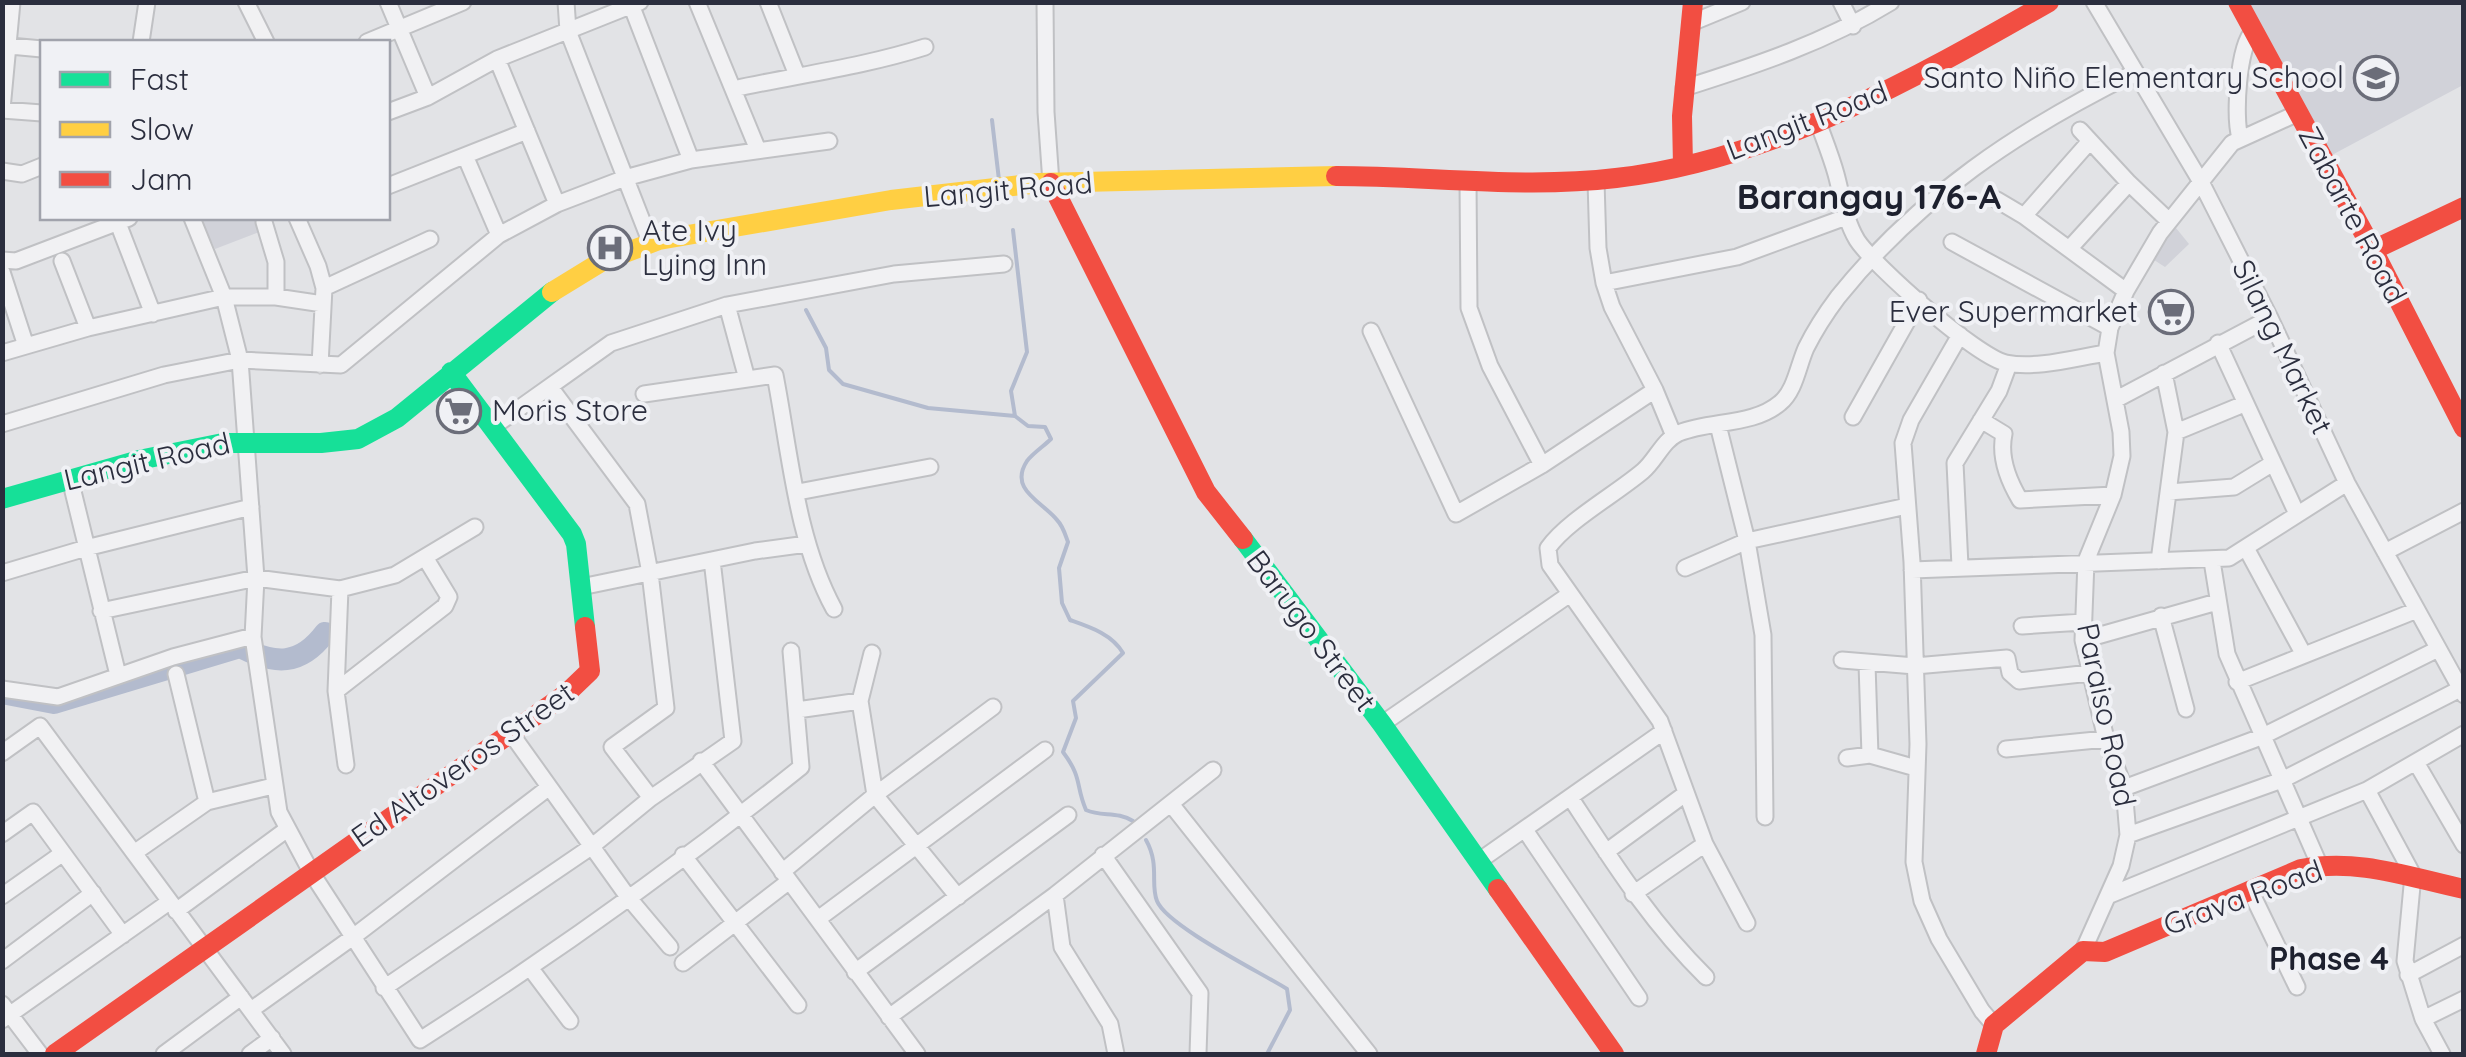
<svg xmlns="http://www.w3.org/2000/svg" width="2466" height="1057" viewBox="0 0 2466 1057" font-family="Quicksand,sans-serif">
<rect width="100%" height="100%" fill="#e2e3e6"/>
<path fill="#d1d2d9" d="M2249,3H2463V85L2330,156Z
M200,218H257L262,231L215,249Z
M2176,228L2189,244L2165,267L2151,258Z"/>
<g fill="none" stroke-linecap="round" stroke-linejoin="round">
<path stroke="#b3bbce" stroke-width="4" d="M992,120L999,180
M1013,230L1027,352L1011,391L1015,416
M806,310L826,348L829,370L843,384L928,408L1015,416L1028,426L1045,427L1051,439C1044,446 1033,453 1027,461C1008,490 1043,502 1057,520C1063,526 1065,534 1068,542L1059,568L1062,603L1070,620C1090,627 1112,634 1123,653L1073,701L1076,718L1063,752C1083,779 1075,784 1086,810C1102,817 1117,811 1133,821
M1146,840C1160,865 1150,884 1157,901C1167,926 1260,972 1287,989L1290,1010L1267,1054"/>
<path stroke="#b3bbce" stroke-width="22" d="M7,694L54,703L240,647C275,665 300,666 325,633"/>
<defs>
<path id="street" d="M246,2L266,42
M388,2L428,97
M566,2L568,31L650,241
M630,2L691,160
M697,2L758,150
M768,2L797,75
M1045,2L1046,112L1051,183
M1841,2L1853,26
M2094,2L2201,182L2270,318L2347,483L2464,695
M1691,23L1742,2
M141,42L147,2
M367,42L463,2
M10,46L42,49
M497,59L557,204
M1684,88C1757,65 1826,42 1891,2
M733,89C797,75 862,67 925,47
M2,109L12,2
M2,110L42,113
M388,112L428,97L497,59L640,2
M1818,122C1824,139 1831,156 1836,174C1842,196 1845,220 1857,240C1874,266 1977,357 2006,363C2037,369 2074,358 2106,353
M2080,130L2129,183L2169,221
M2240,138C2234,116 2238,47 2253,31
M466,158L499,235
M2,171L22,174L42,166
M1468,181L1469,308L1490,366L1542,465
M1596,181L1598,248L1604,283L1612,307L1655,390L1674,436
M388,186L527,131
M1997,200L2024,216L2126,291
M2024,216L2090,141
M116,218L153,314
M192,218L224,297L240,360L256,578L253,637L279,812L311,872L420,1040C551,956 679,865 801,767L791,651
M297,218L318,266L324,288L320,365
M264,222L276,262V297
M1952,242L2110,328
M2069,249L2129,183
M2,260L16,261L129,218
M62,261L88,328
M2,272L26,346
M1604,283L1737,257L1846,217
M324,288L430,239
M727,305L747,379
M1371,331L1456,514L1542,465L1655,390
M1960,335L1911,420L1903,443L1912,562L1918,744L1914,862L1922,901L1939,939L1982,1011L1994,1025
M2218,343L2297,514
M2,353L88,328L224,297H276L323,304
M550,387L637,504L650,573L666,708L612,747L651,798
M644,394L775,375C790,452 796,539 834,609
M2115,400L2270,318
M1853,417L1919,300
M1981,420L2004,434C1999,457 2008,480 2020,500L2113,495
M2,424L164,375L240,360L341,365L499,235L557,204L625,178L691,160L829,141
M1718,425L1747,541L1763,635L1765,817
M493,427L611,343L727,305L894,274L1004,264
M2176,432L2244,404
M70,479L118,675
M798,492L930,467
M2169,492L2234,487L2273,463
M2246,548L2304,655
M2385,552L2464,511
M2159,561L2176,432L2164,373
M2212,561L2227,654L2319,864
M1960,566L1955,463L1999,391L2009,364
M1685,568L1747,541L1907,506
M1912,570L2229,558L2347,483
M2,573L86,548L251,507
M581,587L755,551L807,544
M340,589L336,691L346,765
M101,611L256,578L340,589L395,575L475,527
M2161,616L2186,709
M2022,626L2083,622
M2083,640L2217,602
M872,653L860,701L875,795L958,897
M1842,660L1915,666L2007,658L2010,673L2019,681L2090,673
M1867,664L1870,755
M176,674L207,802
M2237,682L2417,610
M2,689L58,697L173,657L253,636
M336,691L445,606L449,597L426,559
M797,710L860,701
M1382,724L1570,594
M510,732L628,897L670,947
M2006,749L2106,739
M2,753L40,726L283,1054
M1847,758L1870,755L1916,768
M701,761L917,1054
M2417,764L2464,845
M2124,788L2261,737L2438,649
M2367,790L2413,875L2405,961L2423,1019
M1570,797C1612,861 1651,923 1706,977
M1171,804L1369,1054
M1525,830L1639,998
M2,834L33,812L123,935
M2128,835L2282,780L2460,689
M1606,852L1685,794
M134,853L207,802L273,786
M683,855L798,1005
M1103,855L1200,993L1198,1054
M1479,861L1664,731
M782,872L875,795L993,707
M2250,890L2297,987
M1633,894L1705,844
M1055,895L1062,947L1110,1024L1116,1054
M2110,895L2367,790L2464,734
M2,896L63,853
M176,911L286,830
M818,919L1045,750
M1747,923L1705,844L1660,721L1550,565L1548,548C1567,521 1616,494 1643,471C1656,460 1663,440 1679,433C1711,420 1753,426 1780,403C1795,391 1798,366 1806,348C1815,330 1826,313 1838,297C1919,196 2019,130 2134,73
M2083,951L2121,866L2128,835L2124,788L2106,739L2083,640L2086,561L2113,495L2122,456L2121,432L2106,353L2110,328L2126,291L2160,233L2232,143L2298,113
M2,961L93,893
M683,963L788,882
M531,969L570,1021
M855,972L1068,815
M2408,975L2464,945
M384,988L591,847L651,798L733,741L712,560
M2,1004L40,1054
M251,1010L353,937L548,788
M889,1017L1055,895L1213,770
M2,1020L169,902
M164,1054L241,997
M250,1054L272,1038
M2442,1054L2423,1019L2464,999"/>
</defs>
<use href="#street" stroke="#c0c1c4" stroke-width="19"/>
<use href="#street" stroke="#f1f1f3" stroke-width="15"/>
<path stroke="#16e098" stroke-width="20" d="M451,372L572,534L576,544L585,627
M2,499L139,460L223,443H321L358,439L397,418L552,292
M1243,539L1382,724L1498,889"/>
<path stroke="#ffcf43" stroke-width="20" d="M552,292L601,262L659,240L891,200L1039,183L1336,176"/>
<path stroke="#f24e42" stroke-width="20" d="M2238,2L2373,250L2464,428
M1683,166L1682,116L1693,2
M1336,176C1429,176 1523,189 1616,178C1772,160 1916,78 2049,2
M1051,183L1206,492L1243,539
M2373,250L2464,207
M1498,889L1614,1054
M55,1054L566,694L590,671L585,627
M1986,1054L1994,1025L2083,951L2105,952L2301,869C2358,858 2408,877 2464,889"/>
</g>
<defs>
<symbol id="school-ring" viewBox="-11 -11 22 22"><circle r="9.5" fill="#f0f1f5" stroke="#6b6d79" stroke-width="1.5"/><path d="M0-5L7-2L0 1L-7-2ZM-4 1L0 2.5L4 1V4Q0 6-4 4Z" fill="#6b6d79"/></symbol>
<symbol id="hospital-ring" viewBox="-11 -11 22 22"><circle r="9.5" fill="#f0f1f5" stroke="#6b6d79" stroke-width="1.5"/><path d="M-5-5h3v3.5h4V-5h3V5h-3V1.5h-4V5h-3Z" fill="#6b6d79"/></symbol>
<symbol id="supermarket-ring" viewBox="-11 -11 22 22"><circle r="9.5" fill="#f0f1f5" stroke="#6b6d79" stroke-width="1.5"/><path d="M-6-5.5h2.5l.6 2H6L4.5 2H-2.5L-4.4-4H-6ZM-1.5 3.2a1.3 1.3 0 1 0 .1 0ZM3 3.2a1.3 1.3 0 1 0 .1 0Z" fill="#6b6d79"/></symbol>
</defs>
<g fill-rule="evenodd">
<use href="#school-ring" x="2351" y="53" width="50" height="50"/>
<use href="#hospital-ring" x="585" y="223" width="50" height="50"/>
<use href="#supermarket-ring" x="2146" y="287" width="50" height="50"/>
<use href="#supermarket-ring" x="434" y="386" width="50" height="50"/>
</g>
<g text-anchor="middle" stroke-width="8" stroke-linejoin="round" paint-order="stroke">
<g font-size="30" fill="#2b2e3e" stroke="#f0f1f5" text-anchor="end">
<text x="2344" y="88">Santo Niño Elementary School</text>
<text x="642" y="241" text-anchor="start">Ate Ivy<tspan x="642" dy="34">Lying Inn</tspan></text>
<text x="2138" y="322">Ever Supermarket</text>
<text x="492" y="421" text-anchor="start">Moris Store</text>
</g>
<g font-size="30" fill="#2b2e3e" stroke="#f0f1f5">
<text transform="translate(1807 121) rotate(-21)" y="10">Langit Road</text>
<text transform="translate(1008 190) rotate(-5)" y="10">Langit Road</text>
<text transform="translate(2352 215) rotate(62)" y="10">Zabarte Road</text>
<text transform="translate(2282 347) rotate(64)" y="10">Silang Market</text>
<text transform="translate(147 462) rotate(-13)" y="10">Langit Road</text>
<text transform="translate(1311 631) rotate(53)" y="10">Barugo Street</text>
<text transform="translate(2106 715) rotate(78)" y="10">Paraiso Road</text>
<text transform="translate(463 765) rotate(-35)" y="10">Ed Altoveros Street</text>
<text transform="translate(2243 898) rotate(-20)" y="10">Grava Road</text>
</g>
<g font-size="32" font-weight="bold" fill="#1d202e" stroke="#f0f1f5">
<text x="2329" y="970">Phase 4</text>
</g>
<g font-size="35" font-weight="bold" fill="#1d202e" stroke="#f0f1f5">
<text x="1869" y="209">Barangay 176-A</text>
</g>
</g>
<rect width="2466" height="1057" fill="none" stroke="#2b2e3e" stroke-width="10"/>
<rect x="40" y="40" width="350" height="180" fill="#f0f1f5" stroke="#a1a3ac" stroke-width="2.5"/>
<rect x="60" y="72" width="50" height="15" fill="#16e098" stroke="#a1a3ac" stroke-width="2.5"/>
<text x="130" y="90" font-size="30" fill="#2b2e3e">Fast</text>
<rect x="60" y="122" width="50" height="15" fill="#ffcf43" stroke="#a1a3ac" stroke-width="2.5"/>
<text x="130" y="140" font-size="30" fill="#2b2e3e">Slow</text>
<rect x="60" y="172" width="50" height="15" fill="#f24e42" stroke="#a1a3ac" stroke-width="2.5"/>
<text x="130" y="190" font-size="30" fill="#2b2e3e">Jam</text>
</svg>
